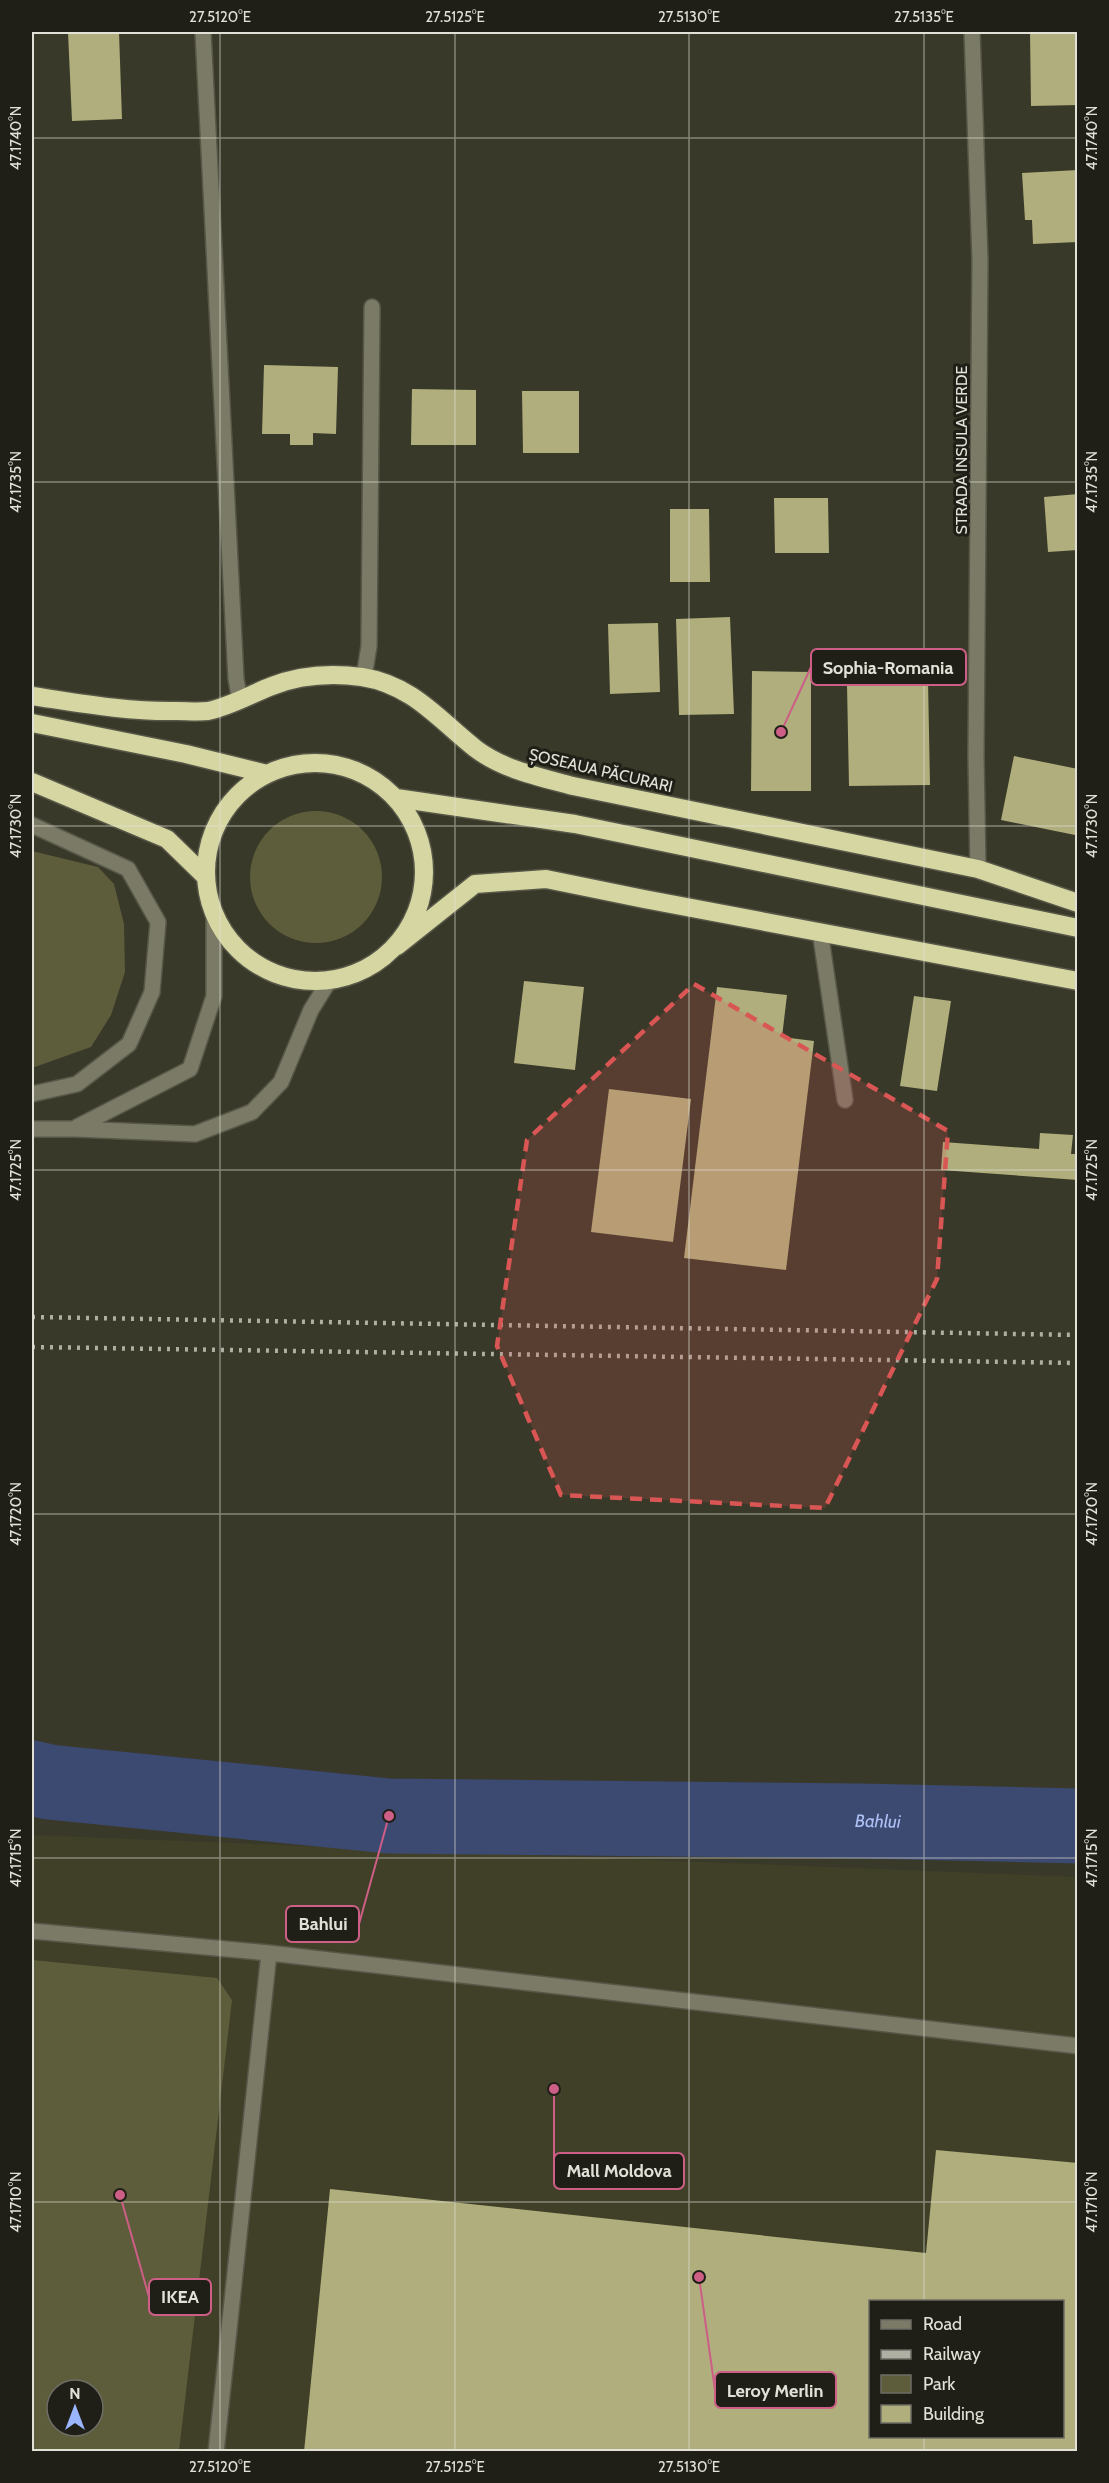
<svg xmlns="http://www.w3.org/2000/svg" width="1109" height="2483" viewBox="0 0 1109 2483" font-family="Cabin,sans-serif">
<rect width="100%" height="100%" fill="#393929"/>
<path fill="#404029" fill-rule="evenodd" d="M32,1835L1077,1877V2451L32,2452ZM870,2302H1062V2436H870ZM57,2390H93V2426H57Z"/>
<path fill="#5d5c3b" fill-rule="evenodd" d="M250 877a66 66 0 1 1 132 0a66 66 0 1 1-132 0Z
M32,851L98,867L114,884L124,924L125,972L111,1015L91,1047L32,1068Z
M32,1960L217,1978L232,2000L179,2451H32ZM57,2390H93V2426H57Z"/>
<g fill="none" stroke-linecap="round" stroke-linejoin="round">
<path stroke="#3c4970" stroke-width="75" id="s1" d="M32,1778L49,1782L389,1816L862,1821L1078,1826"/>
</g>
<path fill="#afae7c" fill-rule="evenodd" d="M68,32H119L122,119L72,121Z
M1030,32H1078V105L1031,106Z
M1078,170V242L1033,244L1032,220H1025L1022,173Z
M264,365L338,367L336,434L313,433V445H290V434H262Z
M412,389L476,390V445H411Z
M522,391H579V453H523Z
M1078,494V550L1048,552L1044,497Z
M774,498H828L829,553H775Z
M670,509H709L710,582H670Z
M730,617L734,714L679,715L676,619Z
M658,623L660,692L610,694L608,624Z
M912,669V680H928L930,785L849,786L847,685H856V670Z
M752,671L811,672V791H751Z
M1014,756L1078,769V821L1075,835L1001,820Z
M524,981L584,987L575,1070L514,1063Z
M717,987L787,995L782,1037L814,1041L786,1270L684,1258Z
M914,996L951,1001L937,1091L900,1086Z
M609,1089L691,1099L673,1242L591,1232Z
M1040,1133L1073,1135L1071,1154H1078V1180L941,1170L943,1142L1039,1149Z
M936,2150L1078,2163V2452H304L330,2189L926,2253ZM870,2302H1062V2436H870Z"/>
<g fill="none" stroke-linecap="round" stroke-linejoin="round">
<defs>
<path id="minor" d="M203,32L236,679L240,701
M972,32L980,260L976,756L978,869
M364,677L369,646L372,307
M32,825L128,869L158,922L152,992L129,1044L77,1084L32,1094
M820,931L845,1100
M77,1127L190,1069L214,996V915
M32,1129H75L195,1134L252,1112L281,1082L311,1010L329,981
M32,1931L269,1953L1078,2046
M216,2452L269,1953"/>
<path id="highway" d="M32,696C79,703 128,712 177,711C187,711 198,712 208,711C231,706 251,694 272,686C300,675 332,673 362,677C413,685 439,720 476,749C504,770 540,777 573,786L978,869L1078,903
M32,723L186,754L267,774
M206 872a109 109 0 1 1 218 0a109 109 0 1 1-218 0Z
M32,782L167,839L205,876
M396,798L575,824L1078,928
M397,946L475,884L546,879L644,899L1078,981"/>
</defs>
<use href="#minor" stroke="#575748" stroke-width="18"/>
<use href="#highway" stroke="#575748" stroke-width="21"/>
<use href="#minor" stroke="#7a7a66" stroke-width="15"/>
<use href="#highway" stroke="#d6d6a2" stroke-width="18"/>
<path stroke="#afafa3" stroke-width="4.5" stroke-dasharray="3 6" stroke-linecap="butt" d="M32,1317L1078,1335
M32,1347L1078,1363"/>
</g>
<path fill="#d95654" fill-opacity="0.2" stroke="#d95654" stroke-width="4.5" stroke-dasharray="12 8" stroke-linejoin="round" d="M694,984L948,1131L937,1279L825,1508L561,1495L497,1346L527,1140Z"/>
<path fill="none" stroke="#e1e1d7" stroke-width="1.5" stroke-opacity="0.45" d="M220,32V2452M455,32V2452M689,32V2452M924,32V2302M32,138H1078M32,482H1078M32,826H1078M32,1170H1078M32,1514H1078M32,1858H1078M32,2202H1078M924,2436V2452"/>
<g text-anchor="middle" stroke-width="6" stroke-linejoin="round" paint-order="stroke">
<g font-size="16" fill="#e1e1d7" stroke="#1f1f18">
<text transform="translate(961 450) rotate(-90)" y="6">STRADA INSULA VERDE</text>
<text transform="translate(601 770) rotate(13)" y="6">ȘOSEAUA PĂCURARI</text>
</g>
<g font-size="18" font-style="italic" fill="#aec1f6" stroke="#1f1f18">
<text dy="6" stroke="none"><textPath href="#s1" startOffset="848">Bahlui</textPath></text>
</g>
</g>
<path fill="none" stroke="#cd5e86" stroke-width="2" d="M781 732L811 667M389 1816L359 1924M554 2089L554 2171M120 2195L149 2297M699 2277L715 2390"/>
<g fill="#cd5e86" stroke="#1f1f18" stroke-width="2">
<circle cx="781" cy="732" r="6"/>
<circle cx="389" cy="1816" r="6"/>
<circle cx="554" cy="2089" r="6"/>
<circle cx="120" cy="2195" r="6"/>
<circle cx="699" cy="2277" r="6"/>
</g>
<g fill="#1f1f18" stroke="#cd5e86" stroke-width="2">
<rect x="811" y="649" width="155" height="36" rx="6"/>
<rect x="286" y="1906" width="73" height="36" rx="6"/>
<rect x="554" y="2153" width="130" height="36" rx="6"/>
<rect x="149" y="2279" width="62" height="36" rx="6"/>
<rect x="715" y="2372" width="121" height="36" rx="6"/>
</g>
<g font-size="18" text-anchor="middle" font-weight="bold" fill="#e1e1d7">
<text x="888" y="674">Sophia-Romania</text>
<text x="323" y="1930">Bahlui</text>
<text x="619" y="2177">Mall Moldova</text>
<text x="180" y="2303">IKEA</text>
<text x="775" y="2397">Leroy Merlin</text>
</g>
<rect width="1109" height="2483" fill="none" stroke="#1f1f18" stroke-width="66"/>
<rect x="869" y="2300" width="195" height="138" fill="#1f1f18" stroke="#6d6d64" stroke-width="1.5"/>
<rect x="881" y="2320" width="30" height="9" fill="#7a7a66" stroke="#6d6d64" stroke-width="1.5"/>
<text x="923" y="2330" font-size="18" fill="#e1e1d7">Road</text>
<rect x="881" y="2350" width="30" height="9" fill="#afafa3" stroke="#6d6d64" stroke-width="1.5"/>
<text x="923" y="2360" font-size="18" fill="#e1e1d7">Railway</text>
<rect x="881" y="2375" width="30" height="18" fill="#5d5c3b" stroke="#6d6d64" stroke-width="1.5"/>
<text x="923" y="2390" font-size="18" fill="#e1e1d7">Park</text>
<rect x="881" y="2405" width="30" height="18" fill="#afae7c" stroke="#6d6d64" stroke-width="1.5"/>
<text x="923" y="2420" font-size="18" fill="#e1e1d7">Building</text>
<g transform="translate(75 2408)"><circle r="28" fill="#1f1f18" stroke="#6d6d64" stroke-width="1.5"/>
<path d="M0-4.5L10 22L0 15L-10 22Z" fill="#9bb5fd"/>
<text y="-9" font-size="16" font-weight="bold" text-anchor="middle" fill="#e1e1d7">N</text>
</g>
<rect x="33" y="33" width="1043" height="2417" fill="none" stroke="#e1e1d7" stroke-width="2"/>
<g font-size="15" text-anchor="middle" fill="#e1e1d7">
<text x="220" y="22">27.5120°E</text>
<text x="455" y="22">27.5125°E</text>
<text x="689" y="22">27.5130°E</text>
<text x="924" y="22">27.5135°E</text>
<text transform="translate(16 138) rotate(-90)" y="5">47.1740°N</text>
<text transform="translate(1092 138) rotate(-90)" y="5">47.1740°N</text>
<text transform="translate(16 482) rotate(-90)" y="5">47.1735°N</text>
<text transform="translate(1092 482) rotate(-90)" y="5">47.1735°N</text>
<text transform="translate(16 826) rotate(-90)" y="5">47.1730°N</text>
<text transform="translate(1092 826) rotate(-90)" y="5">47.1730°N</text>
<text transform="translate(16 1170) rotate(-90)" y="5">47.1725°N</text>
<text transform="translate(1092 1170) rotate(-90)" y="5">47.1725°N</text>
<text transform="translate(16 1514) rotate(-90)" y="5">47.1720°N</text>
<text transform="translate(1092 1514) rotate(-90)" y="5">47.1720°N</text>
<text transform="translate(16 1858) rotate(-90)" y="5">47.1715°N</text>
<text transform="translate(1092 1858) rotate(-90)" y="5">47.1715°N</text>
<text transform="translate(16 2202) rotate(-90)" y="5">47.1710°N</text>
<text transform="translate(1092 2202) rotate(-90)" y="5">47.1710°N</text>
<text x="220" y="2472">27.5120°E</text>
<text x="455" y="2472">27.5125°E</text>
<text x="689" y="2472">27.5130°E</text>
</g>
</svg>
